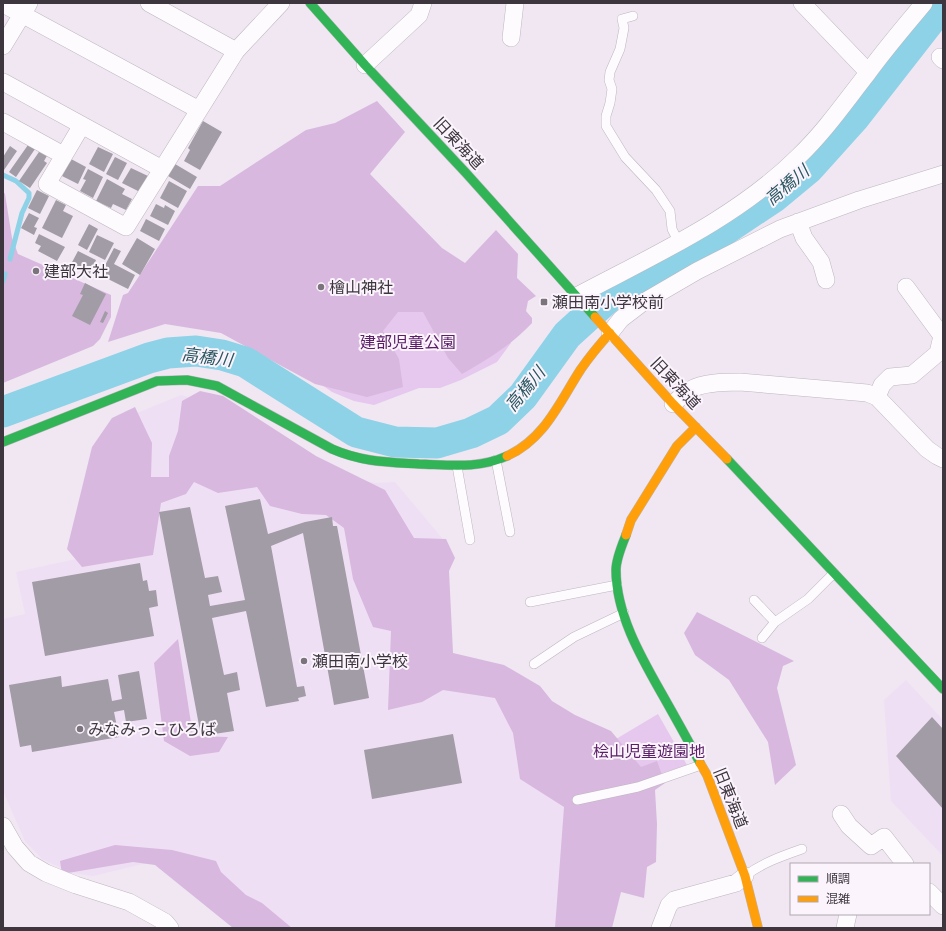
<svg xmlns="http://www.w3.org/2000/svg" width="946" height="931" viewBox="0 0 946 931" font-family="'Alegreya Sans','Noto Sans JP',sans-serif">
<rect width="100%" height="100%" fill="#f0e7f3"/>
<path fill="#efdff4" d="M181,395L220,407L342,476L375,483L395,482L442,538L441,659L531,683L598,928H245L184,854L93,876L72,873L42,859L25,841L3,791V619L25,614L16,572L141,545L120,420Z
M906,680L943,720V856L891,801L884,700Z"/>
<path fill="#e6c7ed" d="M397,276L502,332L511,343L497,362L461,380L440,388H419L374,405L354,401L332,392L318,382Z
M658,714L687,765L638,781L611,742Z"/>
<path fill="#d8b8df" d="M377,101L405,132L370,174L442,248L465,263L496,230L518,254L517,278L536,296L528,301L526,311L532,318V323C511,345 489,359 462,374L448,358L423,312H398L383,331L399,359L403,387L367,397L315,384L221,333L165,324L108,342L123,295L128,293L198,186H220L306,130L335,123Z
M3,191L5,194L12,238L18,254L111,295V317L100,339L93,346L3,383Z
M200,391L223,396L316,456L385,490L414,538L446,539L455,558L449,571L453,653L504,665L540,686L552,701L575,715L611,731L641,767L657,761L665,783L655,790L657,824L656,862L647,867L644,898L621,892L612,928H555L564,807L520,779L513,733L495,698L443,690L422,702L388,710L391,631L373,627L353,579L344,528L326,515L302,514L270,506L257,487L218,493L194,482L186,494L161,503L153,555L82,567L67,549L92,447L112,418L135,407L152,443L151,477H169V456L178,431L182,401Z
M697,612L794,661L783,666L777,688L796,765L775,785L768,742L729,680L695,655L684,633Z
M178,639L193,736L228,737L219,752L190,756L164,741L154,663Z
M115,845L172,850L216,861L221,872L246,895L262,903L292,928H233L155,865L133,862L62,874L60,861Z"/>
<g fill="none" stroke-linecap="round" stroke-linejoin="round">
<path stroke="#8dd2e6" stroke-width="5" d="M3,175L16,181L29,193V198L22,213L10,259
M3,281L5,274"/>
<path stroke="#8dd2e6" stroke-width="31" d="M3,412L149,358L168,353L196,351L222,355L245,362L356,432L395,442L437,443L471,433L498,420L523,396L567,335L611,295L723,231L774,197L809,168L854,118L943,4"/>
</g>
<path fill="#a19ca5" d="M203,121L222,132L200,170L184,161L190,150L188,148Z
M28,145L35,149L16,177L9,172Z
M10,146L17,151L4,170L3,169V157Z
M98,147L113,154L104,172L89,164Z
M41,149L48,154L44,161L47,163L30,188L19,181Z
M115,157L127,163L118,180L106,174Z
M71,159L86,167L78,184L62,176Z
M175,164L197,177L190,189L168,176Z
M131,168L148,176L140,192L122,183Z
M88,169L103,177L93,198L80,191L86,180L83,179Z
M107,179L125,189L122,194L132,199L126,210L113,204L111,208L96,201Z
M169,181L187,191L178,208L160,198Z
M37,190L49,196L40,214L28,208Z
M56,200L66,205L63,211L73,216L62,238L42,228Z
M156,204L164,208L165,205L175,211L168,225L150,216Z
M29,213L39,218L34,227L37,228L34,235L21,228Z
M146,219L165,229L159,241L140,231Z
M89,224L98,229L87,250L78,245Z
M39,234L65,247L57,261L38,251L41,246L35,243Z
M97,235L114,243L105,260L89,252Z
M137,238L155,249L140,275L122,264Z
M114,248L121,251L114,264L135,275L128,289L100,275Z
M78,251L96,260L89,276L70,266Z
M85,283L106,294L90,325L72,316L83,295L80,294Z
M105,311L108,313L103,323L100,322Z
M260,499L268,534L305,522L332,517L333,526H337L369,698L334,705L303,533L271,546L297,687L304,686L306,696L298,698L299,701L266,707L246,611L212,618L224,675L237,672L240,690L227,693L234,731L201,736L159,512L190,507L205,578L218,576L222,592L208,595L210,606L245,600L225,506Z
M140,563L143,581L147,580L149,591L156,590L158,606L149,608L154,636L45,656L32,582Z
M139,671L147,719L126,722L124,710L114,712L119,737L32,752L31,745L20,747L9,685L61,676L62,687L108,679L112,701L122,699L118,675Z
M932,717L943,729V809L896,756Z
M453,734L462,783L372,799L364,750Z"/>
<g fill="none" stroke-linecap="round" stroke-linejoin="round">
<defs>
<path id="lane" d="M633,16L622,19L624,28L620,49L610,72L609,80L612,89L610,103L606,116V126L625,157L656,190L670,211L672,229L678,241
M496,460L510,532
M457,466L470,540
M754,600L775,622
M530,602L617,585
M762,638L775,622L808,599L834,573
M534,664L574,637L624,613
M577,800L638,787L701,765
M745,876C762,863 782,856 802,849"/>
<path id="street" d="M149,3L236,51
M802,3L868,72
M3,4L199,110
M511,38L515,3
M3,46L29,3
M940,57L943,60
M365,65L419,15L423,3
M3,82L162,169
M3,122L63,155
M82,125L47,184L126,227L236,51L281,3
M798,222L804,238L821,262L826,280
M577,296C654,255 737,218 799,156C825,131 845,102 867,74C885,49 905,26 924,3
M610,333L621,319L642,303L697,271L780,229L859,200L943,174
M877,397L882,385L890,377L912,375L938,353L942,336L906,287
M673,404C678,399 684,394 690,390C703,382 726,382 740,382L867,393L877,397L927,449L937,456L943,459
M841,814L849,826L871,846L884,837L905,864
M3,826L15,847L29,863L46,873L76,885L129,902L165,922L170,928
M929,892L943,906
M660,928L669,905L674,900L736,883L745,876
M845,928L848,914"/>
<path id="fast" d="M310,3L365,65L466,173L595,317
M3,442L157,381L187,380L217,386L332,449C362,462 387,462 419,464C451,465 478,469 507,456
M727,459L943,689
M626,535C622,545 616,559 616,570C616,614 641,657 662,694C675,717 688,740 700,763"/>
<path id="slow" d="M595,317L673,404L727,459
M507,456C545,439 560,401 581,369C590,356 600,344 610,333
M626,535L631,520L677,446L696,427
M700,763L707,775L745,876L758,928"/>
</defs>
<use href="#lane" stroke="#bdb6c0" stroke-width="10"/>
<use href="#street" stroke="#bdb6c0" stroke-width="18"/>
<use href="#fast" stroke="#bdb6c0" stroke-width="10"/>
<use href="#slow" stroke="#bdb6c0" stroke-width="10"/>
<use href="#lane" stroke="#fdfbfd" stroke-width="9"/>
<use href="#street" stroke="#fdfbfd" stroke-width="17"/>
<use href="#fast" stroke="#30b455" stroke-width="9"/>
<use href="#slow" stroke="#ff9f0a" stroke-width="9"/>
</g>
<g fill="#7c747d" stroke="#fbf4fc" stroke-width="1.5">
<circle cx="36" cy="271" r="4"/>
<circle cx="321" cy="287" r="4"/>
<rect x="540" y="298" width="8" height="8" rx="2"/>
<circle cx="304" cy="661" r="4"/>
<circle cx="80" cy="729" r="4"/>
</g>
<g text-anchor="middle" stroke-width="4" stroke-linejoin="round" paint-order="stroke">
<g font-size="16" fill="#3d363e" stroke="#fbf4fc">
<text transform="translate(459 143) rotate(47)" y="6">旧東海道</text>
<text transform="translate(676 383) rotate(47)" y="6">旧東海道</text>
<text transform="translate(731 798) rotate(68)" y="6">旧東海道</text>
</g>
<g font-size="16" fill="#3d363e" stroke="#fbf4fc" text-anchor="start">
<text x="44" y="277">建部大社</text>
<text x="329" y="293">檜山神社</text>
<text x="552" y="308">瀬田南小学校前</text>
<text x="312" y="667">瀬田南小学校</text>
<text x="88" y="735">みなみっこひろば</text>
</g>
<g font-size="16" fill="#5c2068" stroke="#fbf4fc">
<text x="408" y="348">建部児童公園</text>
<text x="649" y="757">桧山児童遊園地</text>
</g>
<g font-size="17" font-style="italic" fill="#295660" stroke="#fbf4fc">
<text transform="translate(787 185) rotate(-40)" y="6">高橋川</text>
<text transform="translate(207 357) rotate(7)" y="6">高橋川</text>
<text transform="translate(525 389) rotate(-50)" y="6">高橋川</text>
</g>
</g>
<rect width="946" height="931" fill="none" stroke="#3d363e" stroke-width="8"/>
<rect x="790" y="863" width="140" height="52" fill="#fbf4fc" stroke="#afa8b0"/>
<rect x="798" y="876" width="20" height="6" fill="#30b455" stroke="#afa8b0"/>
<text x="826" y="883" font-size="12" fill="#3d363e">順調</text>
<rect x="798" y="896" width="20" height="6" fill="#ff9f0a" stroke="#afa8b0"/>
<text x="826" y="903" font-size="12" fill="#3d363e">混雑</text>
</svg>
